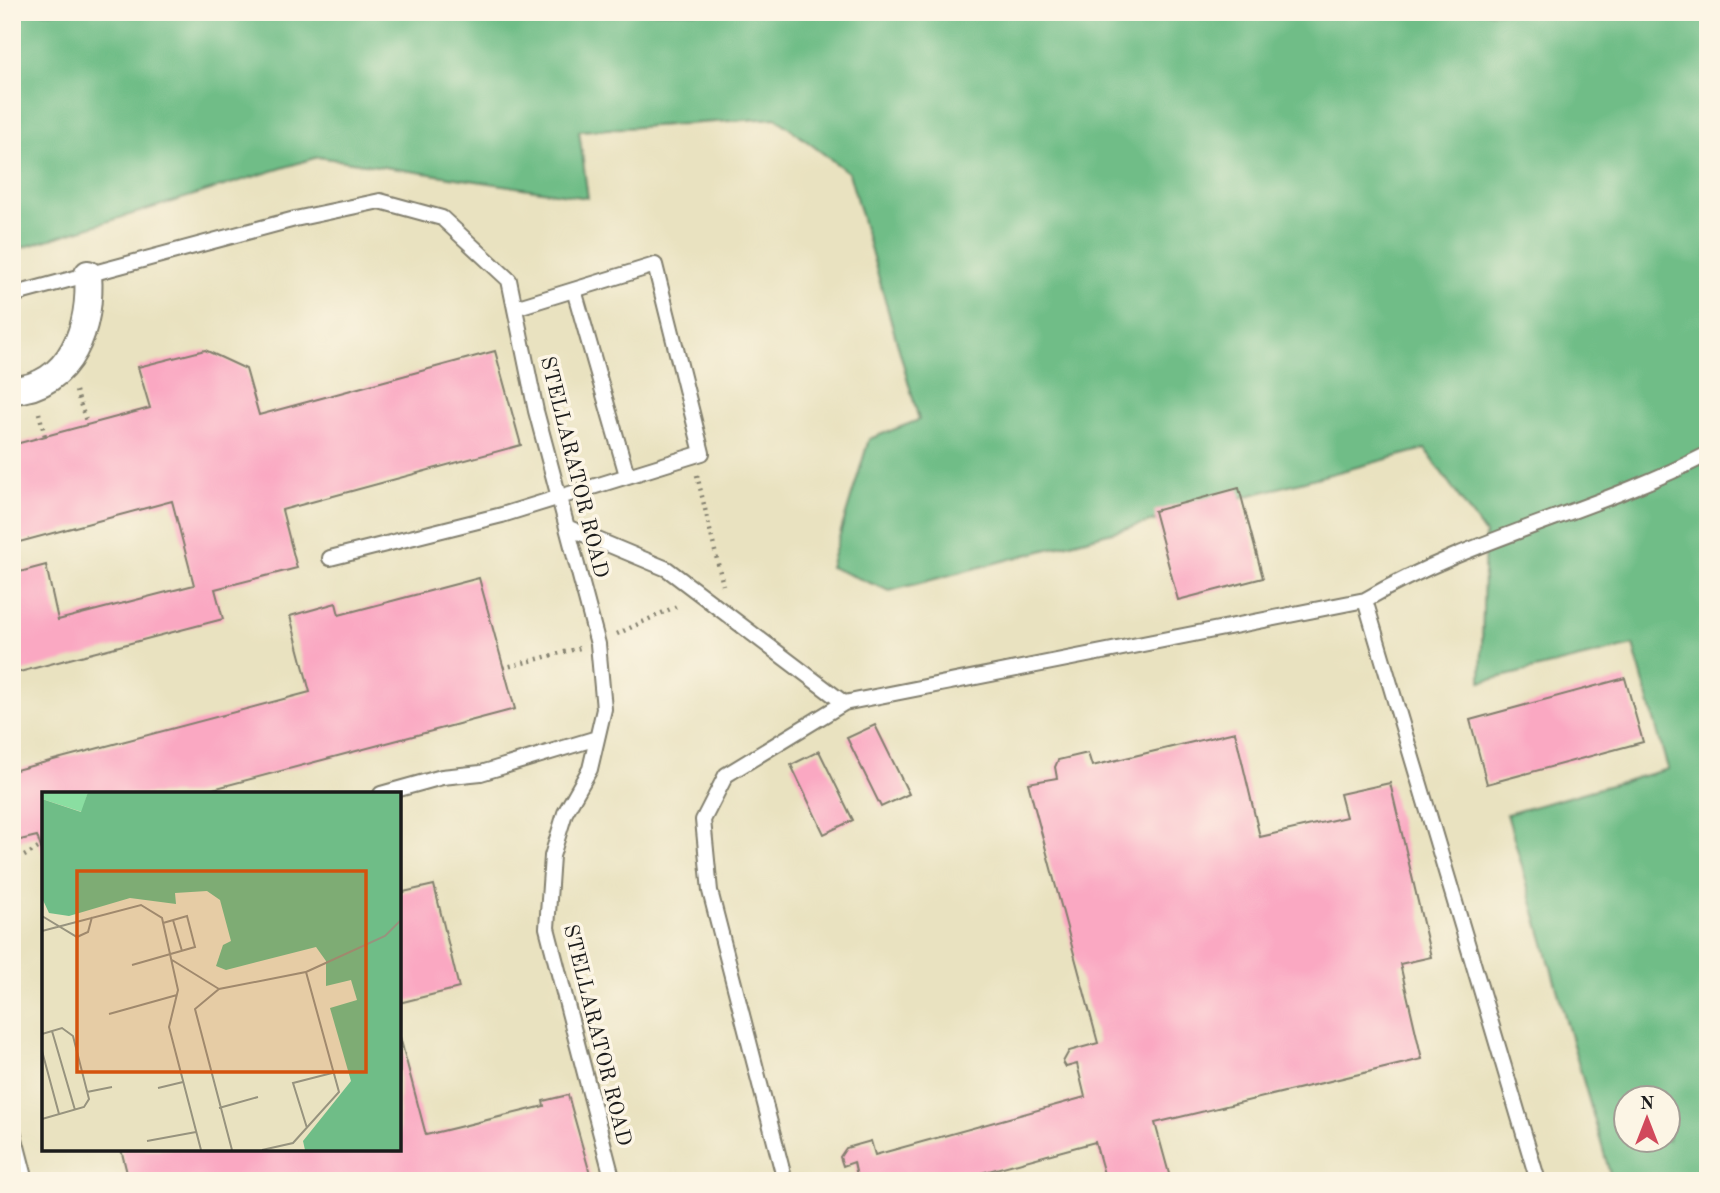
<svg xmlns="http://www.w3.org/2000/svg" width="1720" height="1193" viewBox="0 0 1720 1193" font-family="'Old Standard TT',serif">
<rect width="100%" height="100%" fill="#fcf5e5"/>
<filter id="ink" filterUnits="userSpaceOnUse"><feTurbulence type="fractalNoise" baseFrequency=".0143" numOctaves="2"/><feDisplacementMap in="SourceGraphic" scale="14" xChannelSelector="R" yChannelSelector="G"/><feConvolveMatrix kernelMatrix="1 2 1 2 8 2 1 2 1" color-interpolation-filters="sRGB"/></filter>
<filter id="wash" filterUnits="userSpaceOnUse"><feTurbulence type="fractalNoise" baseFrequency=".00686" numOctaves="4" result="noise"/><feDisplacementMap in="SourceGraphic" scale="28" xChannelSelector="R" yChannelSelector="G"/><feGaussianBlur stdDeviation="1.57" result="paint"/><feColorMatrix in="noise" values="0 0 0 0 0 0 0 0 0 0 0 0 0 0 0 0 0 1.4 0 .05"/><feComposite in="paint" operator="in"/></filter>
<g filter="url(#wash)">
<rect width="100%" height="100%" fill="#e9e2c0"/>
<path fill="#6fbd87" stroke="#466c52" stroke-width="2" fill-rule="evenodd" d="M12,12H1708V1181H1612L1507,814L1668,769L1633,645L1481,682L1485,534L1425,449L890,591L830,567L869,439L919,420L849,173L776,118L579,131L588,198L318,157L12,251ZM1626,1098H1668V1140H1626Z"/>
<g id="blocks">
<path fill="#faa8c2" d="M205,350L246,369L259,415L495,351L521,445L282,510L297,568L215,589L223,619L12,674V574L46,565L58,620L194,585L172,501L12,544V445L150,408L138,367Z
M1239,488L1263,578L1178,600L1154,511Z
M479,578L515,709L194,794H44V857L37,836L12,842V771L310,692L290,616L336,603L339,615Z
M1625,678L1643,742L1487,784L1470,720Z
M875,725L909,794L881,807L847,738Z
M1235,732L1260,837L1346,817L1340,794L1390,783L1431,957L1400,964L1422,1059L1155,1123L1171,1181H1106L1095,1142L952,1181H858L854,1162L843,1166L840,1157L846,1148L871,1141L875,1155L1085,1097L1077,1064L1066,1067L1063,1062L1069,1051L1098,1043L1028,783L1057,778L1055,767L1058,760L1088,753L1092,766Z
M819,751L853,820L824,834L791,765Z
M434,885L459,988L399,1003V893Z
M400,1037L426,1135L544,1106L543,1101L568,1095L591,1177L576,1181H129L121,1149H399Z"/>
</g>
</g>
<g filter="url(#ink)">
<use href="#blocks" fill-opacity="0" stroke="#827f6e" stroke-width="2"/>
<g fill="none" stroke-linecap="round" stroke-linejoin="round">
<defs>
<path id="lane" d="M574,290L627,475
M12,295L295,219L380,201L442,218L509,280L536,411L598,644L604,709L590,769L565,813L552,856L547,928L613,1181
M569,528L667,569L844,703
M330,558L502,515L702,453L655,265L515,308
M1365,600C1473,537 1597,511 1708,454
M381,794L442,777L481,773L597,738
M12,1127L26,1181
M785,1181L710,891L703,820L726,775L844,703L1365,600L1538,1181"/>
<path id="street" d="M12,390C72,387 92,325 88,274"/>
</defs>
<use href="#lane" stroke="#827f6e" stroke-width="18"/>
<use href="#street" stroke="#827f6e" stroke-width="30"/>
<path stroke="#827f6e" stroke-width="4.5" stroke-dasharray="2 5" stroke-linecap="butt" d="M76,391L87,424
M39,413L45,436
M697,475L723,585
M617,634L679,605
M503,668L580,648
M12,863L40,847"/>
<use href="#lane" stroke="#fff" stroke-width="14"/>
<use href="#street" stroke="#fff" stroke-width="26"/>
</g>
</g>
<g text-anchor="middle" stroke-width="7" stroke-linejoin="round" paint-order="stroke">
<g font-size="21" fill="#1c1c1c" stroke="#fcf5e5">
<text transform="translate(575 467) rotate(76)" y="7">STELLARATOR ROAD</text>
<text transform="translate(598 1035) rotate(76)" y="7">STELLARATOR ROAD</text>
</g>
</g>
<g transform="translate(42 792)">
<rect width="359" height="359" fill="#e9e2c0"/>
<path d="M0,0H46L40,20L0,7Z" fill="#8adea1"/>
<path d="M46,0H359V358H263L261,349L309,289L288,216L315,208L309,188L284,194V169L274,155L184,178L174,174L181,153L189,149L178,108L165,99L133,101L134,112L88,106L27,124L7,121L0,106V7L39,20Z" fill="#6fbd87"/>
<path fill="none" stroke="#97937e" stroke-width="2" d="M0,124L35,145L46,140L50,125M131,128L140,159M0,139L99,113L120,126L136,198L127,235L159,358M130,168L177,197M90,173L153,155L145,124L121,131M264,180L343,144L359,128M67,222L135,203M10,239L33,318M0,242L20,236L31,244L47,307L42,315L0,327M0,259L17,322M116,296L141,290M45,300L70,295M177,316L216,305M265,336L251,291L294,280M105,349L154,340M190,358L153,217L177,197L264,180L297,300L251,351L220,358"/>
<path fill="#d4530e" fill-opacity="0.15" stroke="#d4530e" stroke-width="3.5" d="M35,79H324V280H35Z"/>
<rect width="359" height="359" fill="none" stroke="#1c1c1c" stroke-width="3.5"/>
</g>
<rect width="1720" height="1193" fill="none" stroke="#fcf5e5" stroke-width="42"/>
<g transform="translate(1647 1119)"><circle r="33" fill="#fcf5e5" stroke="#a29e95" stroke-width="2"/>
<path d="M0-5L12 26L0 18L-12 26Z" fill="#d1495b"/>
<text y="-10" font-size="19" font-weight="bold" text-anchor="middle" fill="#1c1c1c">N</text>
</g>
</svg>
